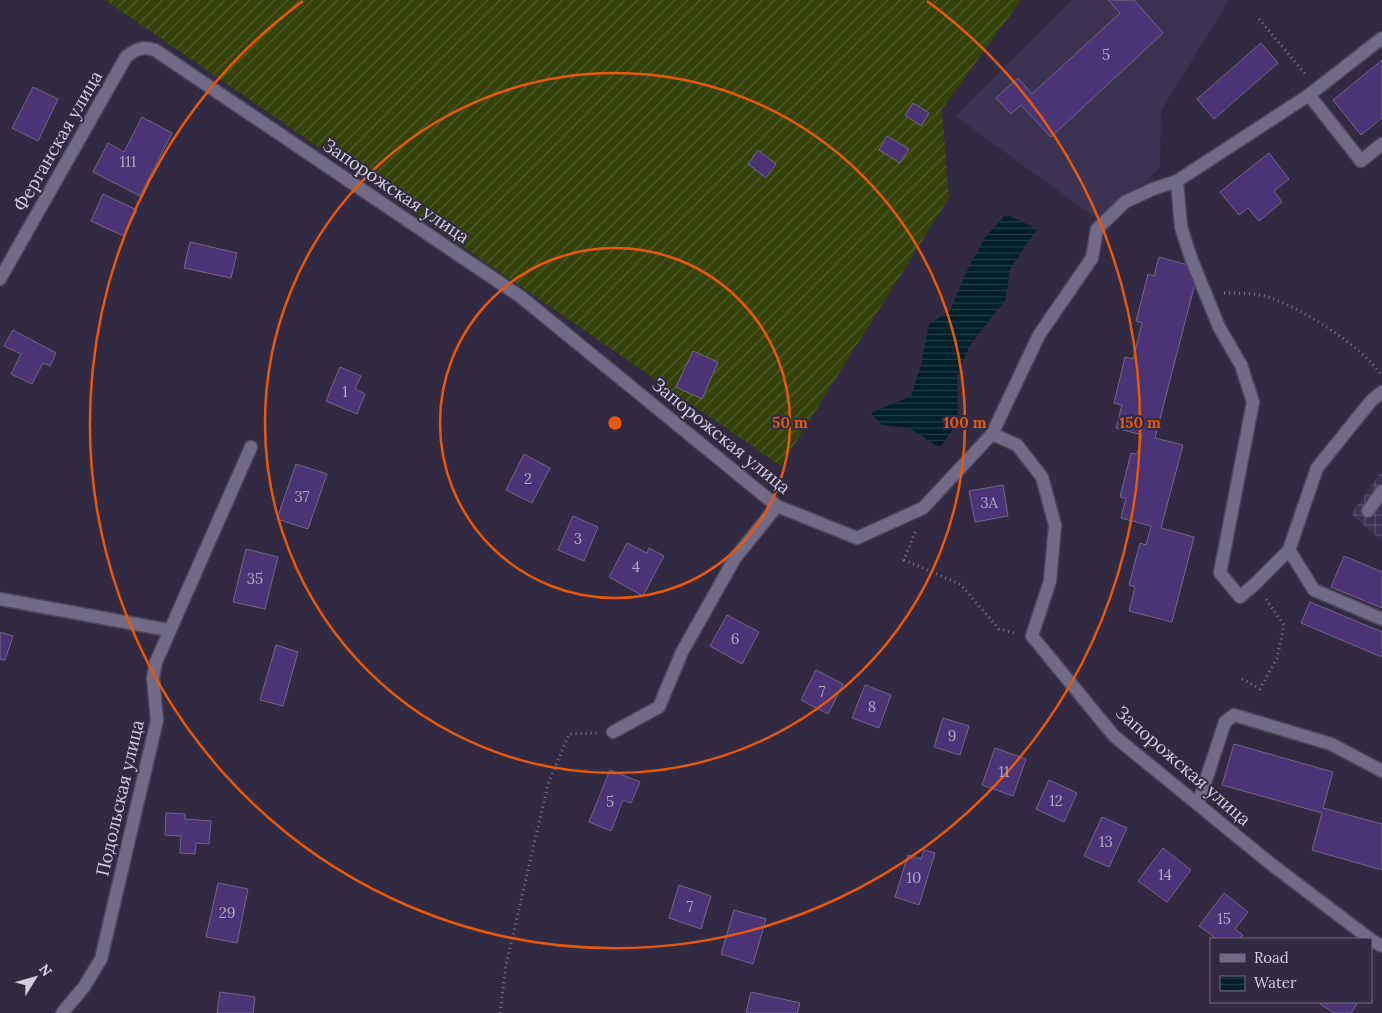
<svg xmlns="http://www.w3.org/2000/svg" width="1382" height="1013" viewBox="0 0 1382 1013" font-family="Lora,serif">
<defs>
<pattern id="industrial-grid" width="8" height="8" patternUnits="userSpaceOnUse" patternTransform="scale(1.25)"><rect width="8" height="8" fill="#3b3351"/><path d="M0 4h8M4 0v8" fill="none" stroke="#56506a"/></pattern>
<pattern id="garden-furrows" width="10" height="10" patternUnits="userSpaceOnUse" patternTransform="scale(1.25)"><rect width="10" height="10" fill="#36420b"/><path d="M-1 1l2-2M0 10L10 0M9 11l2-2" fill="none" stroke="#525c2e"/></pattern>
<pattern id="water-rules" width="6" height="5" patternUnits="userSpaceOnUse" patternTransform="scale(1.25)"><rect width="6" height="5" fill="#001f29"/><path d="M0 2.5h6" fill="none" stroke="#243e48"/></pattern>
</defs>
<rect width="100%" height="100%" fill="#312a42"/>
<path fill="#3b3351" d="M1072,0H1229L1161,111L1160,167L1104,224L955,116Z"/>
<path fill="url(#industrial-grid)" d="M1382,471V541L1351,514Z"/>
<path fill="url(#garden-furrows)" d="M105,0H1021L942,109L949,198L781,466Z"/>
<path fill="url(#water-rules)" d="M1006,214L1037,229L1010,269L1006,299L970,345L957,376L958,422L940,448L909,428L882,425L871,413L911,396L921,365L929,324L950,311L967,270L985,238Z"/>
<path fill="#4a3475" stroke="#6f6883" d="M1108,0H1134L1163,33L1051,137L1021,105L1011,114L996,98L1018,78L1032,94L1120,13Z
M1261,43L1278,63L1214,119L1197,99Z
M1382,60V118L1361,135L1333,100Z
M33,87L58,99L38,141L12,128Z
M913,103L929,113L921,126L905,115Z
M142,117L172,133L140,196L93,172L108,143L124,152Z
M887,136L909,149L900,163L879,150Z
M758,150L776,164L766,178L748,164Z
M1269,153L1289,179L1274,191L1282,202L1259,221L1248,208L1239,215L1220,192Z
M103,194L137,210L124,236L91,221Z
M190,242L237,253L231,278L184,268Z
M1159,257L1199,268L1155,438L1183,445L1161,528L1194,537L1172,622L1129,611L1135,587L1129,585L1140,543L1146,545L1151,526L1121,518L1126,498L1120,497L1131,453L1137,454L1142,435L1116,428L1122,405L1114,403L1125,357L1133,359L1142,323L1136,321L1148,274L1154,276Z
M13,330L56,353L50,366L43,363L32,384L11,374L21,354L4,346Z
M693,351L718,362L702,399L676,387Z
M340,367L361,376L355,389L365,394L357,414L326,401Z
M524,454L550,468L532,503L506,490Z
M296,464L327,474L308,529L277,519Z
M1003,485L1008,516L975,522L969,491Z
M573,516L598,527L584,561L558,550Z
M627,543L647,553L649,548L664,556L643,596L609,577Z
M246,549L278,557L265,609L233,602Z
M1344,556L1382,572V608L1331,587Z
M1310,602L1382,632V657L1301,623Z
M727,615L759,632L742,664L710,646Z
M0,632L13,636L5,660L0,659Z
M276,645L298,652L283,706L260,700Z
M816,670L843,684L828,714L801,700Z
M865,685L891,695L879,728L852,718Z
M943,718L969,726L960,755L934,747Z
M1234,744L1333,772L1323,808L1382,824V870L1312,850L1322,813L1222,785Z
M995,748L1026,759L1013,796L982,785Z
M610,770L640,782L631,803L623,800L611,831L589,822Z
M1049,780L1077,793L1064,822L1036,809Z
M166,813L185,814V819L211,821L209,844L196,843L195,854L180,853L181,836L165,835Z
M1102,817L1127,828L1109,867L1084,856Z
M1163,848L1191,870L1167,902L1138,881Z
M924,850L935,853L919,905L895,897L908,855L921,859Z
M218,883L248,889L237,943L206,937Z
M679,885L711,896L701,929L669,918Z
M1224,893L1248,912L1235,929L1243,935L1239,939H1217L1199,926Z
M734,910L766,919L753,964L721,954Z
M220,992L255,997L253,1013H217Z
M751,992L800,1003L797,1013H746Z
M1322,1002H1358L1351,1013H1334L1320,1004Z"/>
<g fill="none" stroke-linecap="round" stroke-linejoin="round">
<defs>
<path id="minor" d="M1309,95L1361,161L1382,144
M1177,181L1309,95L1382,38
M0,279L126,57C136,49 142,46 155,50L521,297L777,506L857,538L923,508L992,434L1039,335L1092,258L1097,229L1125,202L1153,189L1177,181L1181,227L1191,258L1219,327L1241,365L1253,402L1220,573L1240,597L1255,584L1289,550L1317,468L1371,401L1382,392
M992,434L1017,445L1042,477L1055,525L1050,581L1032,636L1114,736L1271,864L1370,939
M1368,511L1382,491
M1289,550L1314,590L1382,619
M0,599L168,630
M613,732L659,707L682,652L735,558L777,506
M1198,804L1225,722L1234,715L1331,744L1382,771
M1371,940L1382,946
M62,1013L84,987L101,959L157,720L153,678L156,662L251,447"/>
</defs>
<use href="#minor" stroke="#4d475b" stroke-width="15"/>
<path stroke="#7c768b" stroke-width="3" stroke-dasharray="1 4" stroke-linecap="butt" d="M1259,19L1306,75
M1224,293C1240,293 1256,293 1271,298C1304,310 1362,346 1382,376
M915,532L904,560L960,584L999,629L1014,633
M1242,679L1260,689L1277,658L1284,625L1265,598
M500,1013L506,965L548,784L569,734L597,733"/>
<use href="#minor" stroke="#726b87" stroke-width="12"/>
</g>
<g fill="none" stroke="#e8590c" stroke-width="2.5">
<circle cx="615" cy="423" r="175"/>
<circle cx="615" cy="423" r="350"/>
<path d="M927 1A525 525 0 1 1 303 1"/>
</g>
<g text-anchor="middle" stroke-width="4" stroke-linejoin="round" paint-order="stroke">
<g font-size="15" fill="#b1a8c4">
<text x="1106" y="60">5</text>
<text x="128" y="167">111</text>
<text x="345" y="397">1</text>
<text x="528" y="484">2</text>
<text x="302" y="502">37</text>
<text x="989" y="508">3А</text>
<text x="578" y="544">3</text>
<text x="636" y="572">4</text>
<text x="255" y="584">35</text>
<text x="735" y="644">6</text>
<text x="822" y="697">7</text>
<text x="872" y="712">8</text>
<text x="952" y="741">9</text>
<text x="1004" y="777">11</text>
<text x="1056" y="806">12</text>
<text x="610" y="807">5</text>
<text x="1106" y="847">13</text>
<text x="1165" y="880">14</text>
<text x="914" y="883">10</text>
<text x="690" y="912">7</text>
<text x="227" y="918">29</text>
<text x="1224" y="924">15</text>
</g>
<g font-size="18" fill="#d3cfdf" stroke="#312a42">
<text transform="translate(58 141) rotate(-60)" y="6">Ферганская улица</text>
<text transform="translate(396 191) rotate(34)" y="6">Запорожская улица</text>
<text transform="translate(721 436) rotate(39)" y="6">Запорожская улица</text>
<text transform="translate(1183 766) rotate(41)" y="6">Запорожская улица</text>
<text transform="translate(120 798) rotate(-77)" y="6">Подольская улица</text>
</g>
</g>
<circle cx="615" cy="423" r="8" fill="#e8590c" stroke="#312a42" stroke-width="2.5"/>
<g font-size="15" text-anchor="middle" font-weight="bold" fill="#e8590c" stroke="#312a42" stroke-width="4" stroke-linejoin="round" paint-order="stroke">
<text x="790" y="428">50 m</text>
<text x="965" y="428">100 m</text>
<text x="1140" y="428">150 m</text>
</g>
<rect x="1210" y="938" width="162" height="65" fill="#312a42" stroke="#726c81"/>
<rect x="1220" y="954" width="25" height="8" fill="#726b87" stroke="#726c81"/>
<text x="1254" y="963" font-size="15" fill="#d3cfdf">Road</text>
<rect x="1220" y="976" width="25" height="15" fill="url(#water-rules)" stroke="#726c81"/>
<text x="1254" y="988" font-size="15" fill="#d3cfdf">Water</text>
<g transform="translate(35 978) rotate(53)" stroke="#312a42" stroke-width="4" paint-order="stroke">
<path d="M0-4L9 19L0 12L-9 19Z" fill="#d3cfdf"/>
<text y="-8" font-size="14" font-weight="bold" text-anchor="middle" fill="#d3cfdf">N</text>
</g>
</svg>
